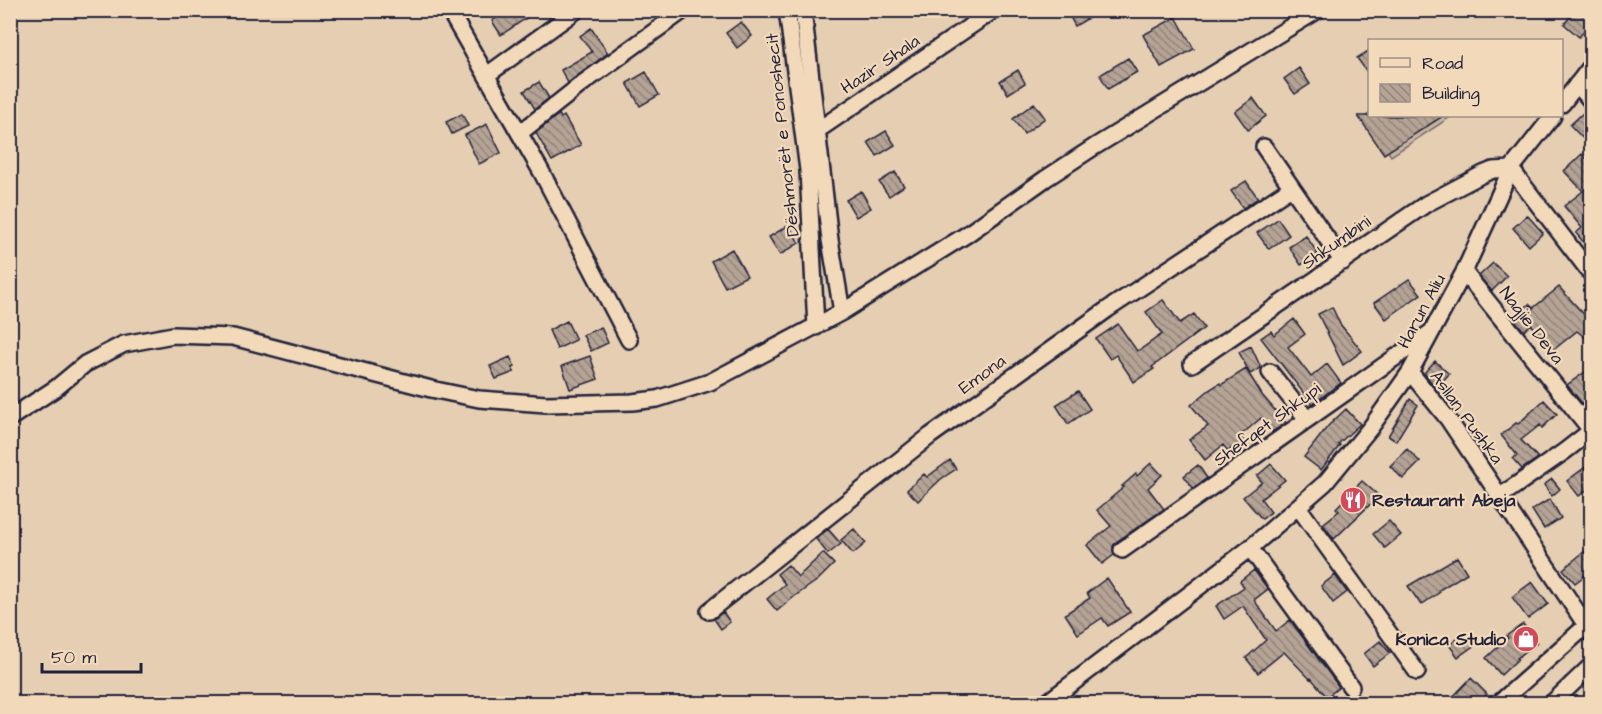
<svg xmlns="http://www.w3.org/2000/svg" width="1602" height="714" viewBox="0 0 1602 714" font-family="'Architects Daughter',sans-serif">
<defs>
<pattern id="building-back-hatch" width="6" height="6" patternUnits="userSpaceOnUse" patternTransform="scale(1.5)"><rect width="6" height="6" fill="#b5a395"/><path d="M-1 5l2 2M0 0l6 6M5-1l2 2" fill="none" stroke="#93847b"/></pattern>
</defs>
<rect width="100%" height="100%" fill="#e5ceb2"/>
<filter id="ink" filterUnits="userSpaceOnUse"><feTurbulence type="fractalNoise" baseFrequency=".0167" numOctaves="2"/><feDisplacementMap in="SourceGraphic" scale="12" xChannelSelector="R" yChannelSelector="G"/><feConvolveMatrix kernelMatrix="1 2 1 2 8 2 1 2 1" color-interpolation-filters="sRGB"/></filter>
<g filter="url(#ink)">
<path fill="#c8b5a1" stroke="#756c6e" stroke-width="1.5" d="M1369,114L1370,116H1452L1391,156L1364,117Z"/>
<path fill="url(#building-back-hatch)" stroke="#22223b" stroke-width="1.5" d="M507,10H538L501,35L492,21Z
M1066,10H1102L1075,26Z
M1576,10H1579L1592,22L1579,37L1564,24Z
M1176,17L1194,49L1161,67L1143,35Z
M741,22L752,36L737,48L726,33Z
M591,28L608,53L568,83L561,70L592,52L580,36Z
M1370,50V76L1357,58Z
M1128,58L1137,72L1108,89L1100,75Z
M1299,68L1310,84L1295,94L1284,79Z
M1018,70L1025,83L1008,94L1000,81Z
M646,72L659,95L640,106L627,83Z
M539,82L549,98L535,109L524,91Z
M1253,98L1266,116L1248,130L1235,112Z
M1034,103L1045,118L1024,134L1013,119Z
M1583,113L1592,121V148L1570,125Z
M462,114L468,126L452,134L446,122Z
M559,114L561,118L564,116L581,145L552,161L536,133Z
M1358,116H1443L1384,154Z
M487,124L501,153L479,164L465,135Z
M886,131L895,145L877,156L868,142Z
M1582,154L1592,164V239L1585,244L1576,233L1582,228L1564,206L1583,191L1564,171Z
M895,172L904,186L889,196L879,182Z
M1246,181L1258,198L1243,208L1231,191Z
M861,191L871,208L856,217L846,200Z
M1527,215L1543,233L1529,246L1513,228Z
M1278,219L1289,235L1269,249L1257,233Z
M789,225L799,243L780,255L769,237Z
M1306,236L1318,254L1301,265L1289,247Z
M732,249L747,276L725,287L711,261Z
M1493,263L1507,276L1492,291L1479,276Z
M1409,279L1421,294L1386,319L1374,303Z
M1559,287L1592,323V343L1577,331L1552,351L1531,324L1524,331L1513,318L1529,304L1533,308Z
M1163,300L1180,323L1194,314L1204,328L1152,367L1154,369L1134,382L1116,355L1110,359L1096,339L1118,324L1137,351L1141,349L1162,334L1146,312Z
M1332,307L1340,324L1362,351L1343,365L1318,314Z
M1294,319L1305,334L1288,347L1311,377L1327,364L1341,383L1312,404L1261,338L1271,331L1274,335Z
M567,321L576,340L557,349L549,330Z
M601,327L608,343L591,351L583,335Z
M1251,346L1261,368L1250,374L1239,352Z
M590,356L598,379L570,389L562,366Z
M510,357L515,367L512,368L514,372L496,379L490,366Z
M1435,361L1449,374L1436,388L1424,373Z
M1592,367V415L1567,385Z
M1246,369L1262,395L1286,423L1272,432L1261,418L1240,436L1243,440L1228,451L1223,445L1205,460L1189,440L1208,426L1191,405L1209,390L1220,383L1221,385Z
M1078,391L1090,409L1068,424L1056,405Z
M1410,399L1418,405L1396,441L1388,436Z
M1544,400L1557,414L1542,428L1540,425L1521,440L1538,458L1522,469L1513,459L1517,455L1501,435L1516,423L1518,424Z
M1346,409L1360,424L1338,444L1340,445L1321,470L1304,457L1328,426Z
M1407,449L1420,462L1403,479L1390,466Z
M950,460L956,469L941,479L918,501L907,490L924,474L927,477Z
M1592,462V486L1579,496L1567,481Z
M1151,463L1162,475L1148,488L1164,509L1116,542L1113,546L1114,555L1102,564L1087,545L1111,526L1097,510L1124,487L1122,486L1136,474L1137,476Z
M1271,464L1285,480L1261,499L1271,512L1262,519L1243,497L1262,482L1257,476Z
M1198,465L1207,478L1193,488L1184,476Z
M1552,479L1560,489L1552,496L1544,485Z
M1362,481L1379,496L1334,539L1323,524L1339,511L1336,508Z
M1550,499L1561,518L1544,529L1532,510Z
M1389,521L1401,535L1385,548L1373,534Z
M828,529L841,544L828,554L816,539Z
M854,529L866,543L853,554L841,540Z
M1585,551L1592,560V570L1575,583L1563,569Z
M823,553L834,564L818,580L795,596L777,611L767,599L785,584L777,574L788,565L798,577Z
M1457,557L1467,573L1439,590L1440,592L1421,605L1408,586Z
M1254,570L1268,589L1254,600L1276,631L1290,620L1339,687L1327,697L1311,678L1310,679L1284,652L1258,673L1246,658L1266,640L1243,606L1224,619L1216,606L1244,587L1240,581Z
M1335,575L1347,592L1333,603L1321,586Z
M1107,578L1130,612L1108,626L1102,618L1078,634L1065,614L1090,598L1087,593Z
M1532,582L1548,604L1528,619L1512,597Z
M723,612L730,622L721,629L714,619Z
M1523,624L1537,643L1517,658L1518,659L1501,675L1486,658L1508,638L1506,636Z
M1467,632L1476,644L1458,657L1449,645Z
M1380,641L1390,653L1373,666L1364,654Z
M1471,678L1487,694L1478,704H1446Z"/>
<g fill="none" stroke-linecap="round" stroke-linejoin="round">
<defs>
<path id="minor" d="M449,10L541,171L629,340
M787,10L808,170L816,327
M803,10L830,240L842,312
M487,75L577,10
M1577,84L1592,102
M1562,104L1592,65
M818,130L994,10
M520,133L583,83L684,10
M1264,147L1343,262
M1464,272L1591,430
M1192,364L1426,204L1483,174L1493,170L1511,169L1592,275
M1270,372L1307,419
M1410,372L1448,419L1592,634
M10,418L56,388L85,364L124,344L173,335L233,337L431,389L479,399L546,404L632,402L657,399L710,382L842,312L966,235L1045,179L1094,147L1318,10
M1499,497L1565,451L1592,430
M1299,508L1417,672
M1250,548L1351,687
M1122,550L1430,333
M709,611L930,436L1108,309L1291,188
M1045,704L1250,548L1325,483L1371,427L1410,372L1464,272L1511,169L1553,116
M1498,704L1586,626
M1551,704L1592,665"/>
</defs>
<use href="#minor" stroke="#22223b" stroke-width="20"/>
<use href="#minor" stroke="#f2d9ba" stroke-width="15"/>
</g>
</g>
<defs>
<symbol id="restaurant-disc" viewBox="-11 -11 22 22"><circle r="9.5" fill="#d1495b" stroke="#f2d9ba"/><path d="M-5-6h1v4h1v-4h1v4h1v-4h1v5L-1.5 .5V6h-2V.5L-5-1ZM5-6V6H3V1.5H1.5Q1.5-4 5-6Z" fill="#fff"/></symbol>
<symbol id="shop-disc" viewBox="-11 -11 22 22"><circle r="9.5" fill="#d1495b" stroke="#f2d9ba"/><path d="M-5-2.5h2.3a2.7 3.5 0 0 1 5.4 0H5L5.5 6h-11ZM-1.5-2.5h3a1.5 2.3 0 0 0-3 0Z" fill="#fff"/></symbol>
</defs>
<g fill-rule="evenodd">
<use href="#restaurant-disc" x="1338" y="485" width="30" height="30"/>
<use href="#shop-disc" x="1511" y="624" width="30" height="30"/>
</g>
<g text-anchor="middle" stroke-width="4.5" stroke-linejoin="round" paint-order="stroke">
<g font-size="18" fill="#22223b" stroke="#f2d9ba">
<text transform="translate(880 64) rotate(-34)" y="6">Hazir Shala</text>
<text transform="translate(782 135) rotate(-96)" y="6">Dëshmorët e Ponoshecit</text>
<text transform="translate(1336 242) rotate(-35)" y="6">Shkumbini</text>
<text transform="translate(1421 311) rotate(-62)" y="6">Harun Aliu</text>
<text transform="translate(1532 325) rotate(52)" y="6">Nagjie Deva</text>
<text transform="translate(982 374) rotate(-36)" y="6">Emona</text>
<text transform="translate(1467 417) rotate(54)" y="6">Asllan Pushka</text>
<text transform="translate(1267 424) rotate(-36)" y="6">Shefqet Shkupi</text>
</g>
<g font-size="18" font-weight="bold" fill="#22223b" stroke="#f2d9ba" text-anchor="start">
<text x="1372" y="506">Restaurant Abeja</text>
<text x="1506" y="645" text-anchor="end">Konica Studio</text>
</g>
</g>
<rect width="1602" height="714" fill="none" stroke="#f2d9ba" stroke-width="36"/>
<rect x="18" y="18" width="1566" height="678" fill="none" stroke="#22223b" stroke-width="2" filter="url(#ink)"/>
<rect x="1368" y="39" width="195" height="78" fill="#f2d9ba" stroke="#9f9087" stroke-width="1.5"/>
<rect x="1380" y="58" width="30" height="9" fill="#f2d9ba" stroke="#9f9087" stroke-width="1.5"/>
<text x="1422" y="69" font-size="18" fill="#22223b">Road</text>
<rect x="1380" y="84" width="30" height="18" fill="url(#building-back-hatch)" stroke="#9f9087" stroke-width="1.5"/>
<text x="1422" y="99" font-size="18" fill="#22223b">Building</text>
<path d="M42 663v9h99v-9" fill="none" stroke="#22223b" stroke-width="3"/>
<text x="51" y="663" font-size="18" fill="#22223b" stroke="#f2d9ba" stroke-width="4.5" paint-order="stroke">50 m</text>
</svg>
